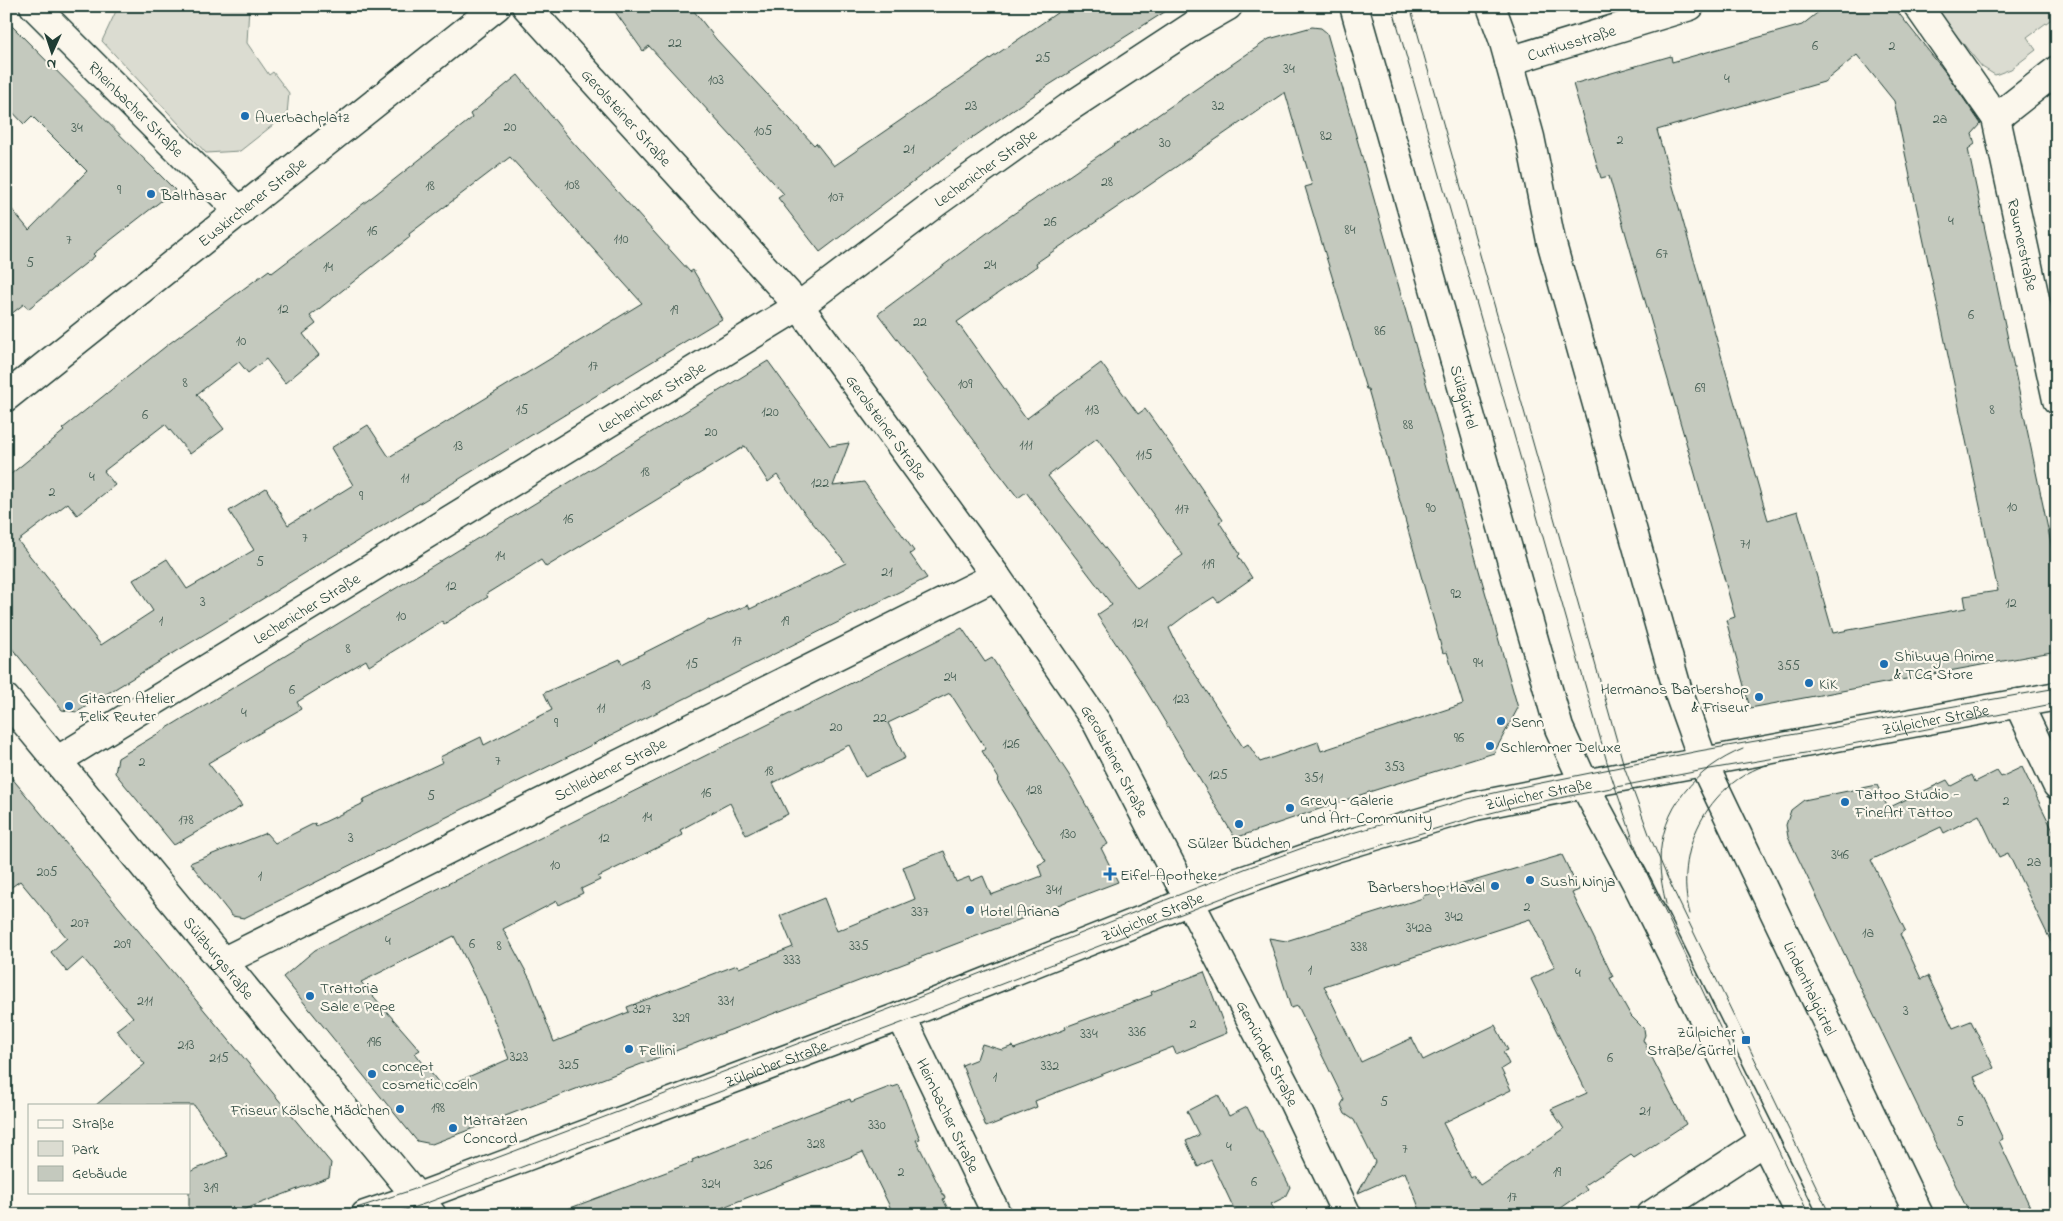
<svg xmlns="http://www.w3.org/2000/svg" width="2063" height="1221" viewBox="0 0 2063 1221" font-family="'Indie Flower',sans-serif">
<rect width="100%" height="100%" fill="#fbf7ec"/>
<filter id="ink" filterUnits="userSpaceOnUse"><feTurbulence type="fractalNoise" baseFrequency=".02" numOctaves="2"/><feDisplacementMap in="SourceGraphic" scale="10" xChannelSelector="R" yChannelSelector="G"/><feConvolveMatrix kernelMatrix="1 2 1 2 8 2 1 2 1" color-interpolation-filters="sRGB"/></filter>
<g filter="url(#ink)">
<path fill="#dbdcd1" stroke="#7d8c82" d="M121,6H249L247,43L269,75L273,72L289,93L287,114L240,151L206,153L102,41L117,9Z
M1933,6H2057V15L2027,37L2036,50L2011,69L1995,75L1982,67Z"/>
<path fill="#c4c9be" stroke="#1f3d34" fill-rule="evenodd" d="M611,6H690L716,39L814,145L816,143L834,166L1067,6H1174L1046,87L956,149L820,252L778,198L784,194L649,46L643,51Z
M1826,6H1893L1946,73L1981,124L1972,134L1975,144L1968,149L2052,548L2057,547V651L1750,708L1726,620L1735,617L1692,463L1609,176L1601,178L1573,84L1671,56L1672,62L1802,25ZM1857,55L1894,101L1998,591L1964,596L1966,608L1833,633L1798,511L1768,520L1657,130L1824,82Z
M6,20L175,190L93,254L95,256L28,309L24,304L6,318V202L29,230L87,171L32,116L24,124L6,105Z
M1312,27L1321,28L1327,33L1518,708L1494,753L1369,792L1235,838L1138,677L1097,615L1112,605L1026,492L1018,498L878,314L1006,219L1269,39ZM1285,92L1312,185L1305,187L1366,389H1368L1443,653L1447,652L1463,704L1321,751L1318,742L1260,762L1248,744L1243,747L1180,651L1169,628L1190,612L1214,597L1218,602L1252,578L1238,556L1240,554L1219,522L1223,520L1186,466L1145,409L1138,414L1101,363L1026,419L957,322L1037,266L1036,263ZM1097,438L1183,555L1137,588L1048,476Z
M518,75L569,138L690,272L693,270L722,319L77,712L62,710L6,641V478L64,431L62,429L170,343L269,270L272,273L376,194L472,118L470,114ZM510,157L642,303L389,457L368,425L331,448L353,485L288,525L266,488L247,500L229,511L254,550L187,589L167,559L133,580L153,611L101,645L18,541L68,503L77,515L115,485L104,471L165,424L190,454L224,429L197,394L239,362L248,373L266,359L285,383L319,355L303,334L316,324L310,316L410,237L409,234Z
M768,361L830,446L849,443L833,486L864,482L914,551L910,554L927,578L244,918L232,916L190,863L266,833L275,843L315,823L316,826L364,803L362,800L443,762L440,757L481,737L484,745L552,710L544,693L620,659L622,664L709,620L710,621L748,605L750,609L846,563L802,510L777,475L768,482L745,446L546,567L541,560L486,594L488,597L444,624L442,621L369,666L366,660L297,702L301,709L208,763L242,806L174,845L115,773L118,758Z
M962,628L985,662L992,658L1069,775L1108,844L1101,848L1118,882L432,1144L417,1141L283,977L315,950ZM950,693L986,749L982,751L999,779L997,781L1046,861L1038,865L1042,876L991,895L983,876L971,881L969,877L956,882L944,851L903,867L915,899L837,931L824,898L780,916L793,947L739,968L737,965L627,1007L629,1012L554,1042L531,981L503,929L557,901L559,905L583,893L581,889L600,880L598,877L683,835L680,830L730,803L746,835L788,814L773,783L849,745L865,777L905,758L888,723ZM454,936L485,997L509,1059L443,1088L415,1053L420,1050L361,982Z
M2022,767L2057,839V954L2008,853L1999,857L1979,815L1944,833L1941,827L1871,860L1905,930L1900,934L1921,979L1928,976L1953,1028L1971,1021L1994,1068L1974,1077L2003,1139L1999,1141L2034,1215H1970L1788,837L1786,825L1791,810L1804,800L1877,785L1888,808L1947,780L1951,786L1972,775L1975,782L1997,771L2001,777Z
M6,771L331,1163L329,1177L230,1215H189V1172L228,1156L194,1105H96L145,1064L116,1030L133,1017L83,958L67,972L51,952L67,938L20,881L6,891Z
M1562,855L1579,890L1572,893L1613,977L1610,978L1631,1016L1644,1029L1645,1035L1643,1040L1686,1124L1634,1158L1631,1155L1584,1186L1587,1190L1551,1215H1422L1405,1172L1358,1193L1375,1162L1354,1120L1345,1114L1341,1105L1344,1100L1298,1006L1291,1008L1269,938L1286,941L1423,898L1422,896ZM1530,919L1555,967L1531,979L1587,1093L1551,1109L1564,1129L1480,1185L1474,1176L1471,1178L1443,1123L1511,1090L1501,1069L1509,1064L1503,1052L1508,1050L1495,1025L1423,1060L1412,1038L1361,1062L1324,986Z
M1204,972L1227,1033L1176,1054L1173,1047L1121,1067L1035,1101L1037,1107L986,1127L962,1065L977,1059L982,1044L1002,1050L1013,1046L1014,1049L1066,1029L1065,1027L1152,995L1151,992Z
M899,1085L920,1139L916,1140L945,1198L943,1199L951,1215H894L863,1152L703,1215H557V1213L693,1162L692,1160L812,1113L850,1099L851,1102L892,1086L893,1087Z
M1218,1095L1229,1116L1247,1107L1259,1131H1262L1290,1187L1285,1197L1271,1204L1277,1215H1237L1211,1160L1198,1167L1186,1141L1199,1135L1187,1111Z"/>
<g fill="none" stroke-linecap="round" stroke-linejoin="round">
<defs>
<g id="street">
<path id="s1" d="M34,6L240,212"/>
<path id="s2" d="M526,6L799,306L996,576L1097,723L1289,1093L1347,1215"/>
<path id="s3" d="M1918,6L1996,118L2057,400"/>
<path id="s4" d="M1509,61L1690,6"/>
<path d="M1996,118L2057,70"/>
<path id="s5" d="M6,397L497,6"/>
<path id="s6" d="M6,699L432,1215"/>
<path d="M2018,703L2057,785"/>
<path id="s7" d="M58,760L799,306L938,201L1068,108L1193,26L1228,6"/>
<path id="s8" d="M224,961L996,576"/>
<path id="s9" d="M901,1016L997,1215"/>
<path d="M1651,1215L1764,1141"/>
</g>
<g id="secondary">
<path id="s10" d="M1354,6L1559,728L1588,792L1637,884L1801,1215"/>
<path id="s11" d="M1491,6L1503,39L1530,137L1551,241L1677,688L1706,769L1919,1215"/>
<path id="s12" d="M365,1215L418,1197L901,1016L1230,885L1335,848L1475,806L1584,784L2057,696"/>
</g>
</defs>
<use href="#street" stroke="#1f3d34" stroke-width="31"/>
<use href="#secondary" stroke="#1f3d34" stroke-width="31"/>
<use href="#street" stroke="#fbf7ec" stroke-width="28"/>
<use href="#secondary" stroke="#fbf7ec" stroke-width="28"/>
<path stroke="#1f3d34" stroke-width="1" d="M1392,6L1609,769L1638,854L1651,882L1809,1215
M1410,6L1624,766L1649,834L1668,879L1830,1215
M1666,904C1663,890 1660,877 1660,862C1660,809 1696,768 1743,749
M1690,914C1673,852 1707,783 1769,764
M335,1215L412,1190L897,1006L1247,868L1308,846L1468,799L1516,788L1699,751L2057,688
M390,1215L424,1204L904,1022L1253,886L1313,866L1471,818L1518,806L1704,770L1817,751L2057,703"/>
</g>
</g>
<g fill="#1f6fb2" stroke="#fbf7ec" stroke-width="2">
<circle cx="245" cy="116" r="5"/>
<circle cx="151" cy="194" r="5"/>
<circle cx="1884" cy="664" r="5"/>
<circle cx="1809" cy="683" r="5"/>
<circle cx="1759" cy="697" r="5"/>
<circle cx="69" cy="706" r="5"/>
<circle cx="1501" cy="721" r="5"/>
<circle cx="1490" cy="746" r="5"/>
<circle cx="1845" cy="802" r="5"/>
<circle cx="1290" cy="808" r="5"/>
<circle cx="1239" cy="824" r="5"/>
<path d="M1107.5 866.5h5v5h5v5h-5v5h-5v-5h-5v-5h5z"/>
<circle cx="1530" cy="880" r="5"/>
<circle cx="1495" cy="886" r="5"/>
<circle cx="970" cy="910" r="5"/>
<circle cx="310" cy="996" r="5"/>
<rect x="1741" y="1035" width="10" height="10" rx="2.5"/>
<circle cx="629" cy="1049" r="5"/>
<circle cx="372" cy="1074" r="5"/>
<circle cx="400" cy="1109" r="5"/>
<circle cx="453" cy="1128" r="5"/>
</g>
<g text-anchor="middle" stroke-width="4.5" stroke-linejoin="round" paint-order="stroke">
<g font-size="14" fill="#486056">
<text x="675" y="47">22</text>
<text x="1815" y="50">6</text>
<text x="1892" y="50">2</text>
<text x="1043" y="62">25</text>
<text x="1289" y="73">34</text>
<text x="1727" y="83">4</text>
<text x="716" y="84">103</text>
<text x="971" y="110">23</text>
<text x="1218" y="110">32</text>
<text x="1940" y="123">2a</text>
<text x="510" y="131">20</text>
<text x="77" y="132">34</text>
<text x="763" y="135">105</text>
<text x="1326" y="140">82</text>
<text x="1620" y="144">2</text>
<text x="1165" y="147">30</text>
<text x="909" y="153">21</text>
<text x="1107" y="186">28</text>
<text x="572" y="189">108</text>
<text x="430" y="190">18</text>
<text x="119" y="194">9</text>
<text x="836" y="201">107</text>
<text x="1951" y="225">4</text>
<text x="1050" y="226">26</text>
<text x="1350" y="234">84</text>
<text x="372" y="235">16</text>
<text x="621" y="243">110</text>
<text x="69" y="244">7</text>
<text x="1662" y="258">67</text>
<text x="30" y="267">5</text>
<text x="990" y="269">24</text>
<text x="328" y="271">14</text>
<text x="283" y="313">12</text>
<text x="674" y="314">19</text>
<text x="1971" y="319">6</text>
<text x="920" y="326">22</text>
<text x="1380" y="335">86</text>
<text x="241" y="345">10</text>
<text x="593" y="370">17</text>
<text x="185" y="387">8</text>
<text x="965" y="388">109</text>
<text x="1700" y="392">69</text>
<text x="522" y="414">15</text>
<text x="1092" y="414">113</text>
<text x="1992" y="414">8</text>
<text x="770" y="416">120</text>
<text x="145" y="419">6</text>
<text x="1408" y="429">88</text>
<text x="711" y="436">20</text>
<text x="1026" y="449">111</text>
<text x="458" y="450">13</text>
<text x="1144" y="459">115</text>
<text x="645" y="476">18</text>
<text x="92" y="481">4</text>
<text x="405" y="482">11</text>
<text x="820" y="487">122</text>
<text x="52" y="496">2</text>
<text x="361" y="500">9</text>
<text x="2012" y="511">10</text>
<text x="1431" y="512">90</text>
<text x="1182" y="513">117</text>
<text x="568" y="523">16</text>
<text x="305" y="542">7</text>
<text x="1745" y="548">71</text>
<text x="500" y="560">14</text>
<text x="260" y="566">5</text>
<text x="1208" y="568">119</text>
<text x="887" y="576">21</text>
<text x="451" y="590">12</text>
<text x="1456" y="598">92</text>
<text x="203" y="606">3</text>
<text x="2011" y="607">12</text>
<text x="401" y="620">10</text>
<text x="161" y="625">1</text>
<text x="785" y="625">19</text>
<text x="1140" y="627">121</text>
<text x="737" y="645">17</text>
<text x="348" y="653">8</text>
<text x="1478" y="667">94</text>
<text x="692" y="668">15</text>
<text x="1789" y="670">355</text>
<text x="950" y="681">24</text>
<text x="646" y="689">13</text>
<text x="292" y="694">6</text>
<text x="1181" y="703">123</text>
<text x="601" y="712">11</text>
<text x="244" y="717">4</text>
<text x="880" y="722">22</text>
<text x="556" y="727">9</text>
<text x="836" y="731">20</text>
<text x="1459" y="742">96</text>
<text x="1011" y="748">126</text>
<text x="498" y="765">7</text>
<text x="142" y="766">2</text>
<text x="1395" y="771">353</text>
<text x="769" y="775">18</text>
<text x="1218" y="779">125</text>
<text x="1314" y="782">351</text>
<text x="1034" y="794">128</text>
<text x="706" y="797">16</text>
<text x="431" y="800">5</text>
<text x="2006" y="805">2</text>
<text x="647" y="821">14</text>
<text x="186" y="824">178</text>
<text x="1068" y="838">130</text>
<text x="351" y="842">3</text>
<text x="604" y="842">12</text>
<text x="1840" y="859">346</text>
<text x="2034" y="866">2a</text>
<text x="555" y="869">10</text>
<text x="47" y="876">205</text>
<text x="260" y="880">1</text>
<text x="1054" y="894">341</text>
<text x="1527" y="911">2</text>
<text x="920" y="916">337</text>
<text x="1454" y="921">342</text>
<text x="80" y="927">207</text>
<text x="1419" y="932">342a</text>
<text x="1868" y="937">1a</text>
<text x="388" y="945">4</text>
<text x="122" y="948">209</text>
<text x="472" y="948">6</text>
<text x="499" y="950">8</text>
<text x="859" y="950">335</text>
<text x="1359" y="951">338</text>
<text x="792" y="964">333</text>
<text x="1310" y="974">1</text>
<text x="1578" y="977">4</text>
<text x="145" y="1005">211</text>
<text x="726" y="1005">331</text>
<text x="642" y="1013">327</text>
<text x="1906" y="1015">3</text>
<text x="681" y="1022">329</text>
<text x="1193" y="1028">2</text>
<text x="1137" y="1036">336</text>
<text x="1089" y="1038">334</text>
<text x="374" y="1046">196</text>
<text x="186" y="1049">213</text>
<text x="519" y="1061">323</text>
<text x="219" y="1062">215</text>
<text x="1610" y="1062">6</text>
<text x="569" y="1069">325</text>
<text x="1050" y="1070">332</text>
<text x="995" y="1081">1</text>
<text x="1384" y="1106">5</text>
<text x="438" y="1112">198</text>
<text x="1645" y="1115">21</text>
<text x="1960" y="1126">5</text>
<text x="877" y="1129">330</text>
<text x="816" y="1148">328</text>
<text x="1229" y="1151">4</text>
<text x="1405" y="1153">7</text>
<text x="763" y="1169">326</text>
<text x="901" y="1176">2</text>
<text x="1557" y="1176">19</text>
<text x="1254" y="1186">6</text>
<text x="711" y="1188">324</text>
<text x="211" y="1192">319</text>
<text x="1512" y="1201">17</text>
</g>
<g font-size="16" fill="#1f3d34" stroke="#fbf7ec">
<text dy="6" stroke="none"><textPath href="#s4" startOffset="65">Curtiusstraße</textPath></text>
<text dy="6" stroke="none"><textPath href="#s1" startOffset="145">Rheinbacher Straße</textPath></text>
<text dy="6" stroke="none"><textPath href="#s2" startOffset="150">Gerolsteiner Straße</textPath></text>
<text dy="6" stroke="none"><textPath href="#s7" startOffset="1101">Lechenicher Straße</textPath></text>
<text dy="6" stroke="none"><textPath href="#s5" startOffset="314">Euskirchener Straße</textPath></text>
<text dy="6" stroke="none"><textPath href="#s3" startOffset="266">Raumerstraße</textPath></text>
<text dy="6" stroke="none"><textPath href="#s7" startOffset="696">Lechenicher Straße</textPath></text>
<text dy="6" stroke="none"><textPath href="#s10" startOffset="406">Sülzgürtel</textPath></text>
<text dy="6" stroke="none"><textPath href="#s2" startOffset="555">Gerolsteiner Straße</textPath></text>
<text dy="6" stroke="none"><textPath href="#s7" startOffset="291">Lechenicher Straße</textPath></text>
<text dy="6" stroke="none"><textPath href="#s12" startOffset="1652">Zülpicher Straße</textPath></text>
<text dy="6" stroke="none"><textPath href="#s2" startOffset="960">Gerolsteiner Straße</textPath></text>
<text dy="6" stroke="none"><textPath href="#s8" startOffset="431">Schleidener Straße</textPath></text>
<text dy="6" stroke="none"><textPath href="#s12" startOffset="1248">Zülpicher Straße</textPath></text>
<text dy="6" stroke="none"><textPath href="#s12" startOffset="842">Zülpicher Straße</textPath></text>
<text dy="6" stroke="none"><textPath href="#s6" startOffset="335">Sülzburgstraße</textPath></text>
<text dy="6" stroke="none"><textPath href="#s11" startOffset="1036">Lindenthalgürtel</textPath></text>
<text dy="6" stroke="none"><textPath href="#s2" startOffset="1290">Gemünder Straße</textPath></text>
<text dy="6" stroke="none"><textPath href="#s12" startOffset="438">Zülpicher Straße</textPath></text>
<text dy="6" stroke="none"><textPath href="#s9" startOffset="110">Heimbacher Straße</textPath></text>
</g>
<g font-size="16" fill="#1f3d34" stroke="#fbf7ec" text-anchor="start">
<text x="255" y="122">Auerbachplatz</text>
<text x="161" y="200">Balthasar</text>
<text x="1894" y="661">Shibuya Anime<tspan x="1894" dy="18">&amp; TCG Store</tspan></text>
<text x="1819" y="689">KiK</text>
<text x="1749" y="694" text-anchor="end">Hermanos Barbershop<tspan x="1749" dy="18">&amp; Friseur</tspan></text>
<text x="79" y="703">Gitarren Atelier<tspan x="79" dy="18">Felix Reuter</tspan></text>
<text x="1511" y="727">Senn</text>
<text x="1500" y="752">Schlemmer Deluxe</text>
<text x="1855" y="799">Tattoo Studio -<tspan x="1855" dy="18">FineArt Tattoo</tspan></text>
<text x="1300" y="805">Grevy – Galerie<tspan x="1300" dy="18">und Art-Community</tspan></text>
<text x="1239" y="848" text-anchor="middle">Sülzer Büdchen</text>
<text x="1120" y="880">Eifel-Apotheke</text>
<text x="1540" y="886">Sushi Ninja</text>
<text x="1485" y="892" text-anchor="end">Barbershop Haval</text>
<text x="980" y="916">Hotel Ariana</text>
<text x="320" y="993">Trattoria<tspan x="320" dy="18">Sale e Pepe</tspan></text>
<text x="1736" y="1037" text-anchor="end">Zülpicher<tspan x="1736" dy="18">Straße/Gürtel</tspan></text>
<text x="639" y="1055">Fellini</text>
<text x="382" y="1071">concept<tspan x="382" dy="18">cosmetic coeln</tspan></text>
<text x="390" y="1115" text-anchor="end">Friseur Kölsche Mädchen</text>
<text x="463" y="1125">Matratzen<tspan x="463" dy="18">Concord</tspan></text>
</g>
</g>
<rect width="2063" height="1221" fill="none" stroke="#fbf7ec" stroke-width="25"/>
<rect x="12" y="12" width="2038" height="1196" fill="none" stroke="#1f3d34" stroke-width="2" filter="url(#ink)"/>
<rect x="28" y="1104" width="162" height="90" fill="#fbf7ec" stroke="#a3ada2"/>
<rect x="38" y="1120" width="25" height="8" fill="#fbf7ec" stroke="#a3ada2"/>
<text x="72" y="1128" font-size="15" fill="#1f3d34">Straße</text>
<rect x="38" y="1141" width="25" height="15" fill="#dbdcd1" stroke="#a3ada2"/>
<text x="72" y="1154" font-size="15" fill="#1f3d34">Park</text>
<rect x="38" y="1166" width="25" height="15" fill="#c4c9be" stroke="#a3ada2"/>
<text x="72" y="1178" font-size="15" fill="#1f3d34">Gebäude</text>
<g transform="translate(52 52) rotate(183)" stroke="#fbf7ec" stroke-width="4" paint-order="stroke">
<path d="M0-4L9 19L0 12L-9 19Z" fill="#1f3d34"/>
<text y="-8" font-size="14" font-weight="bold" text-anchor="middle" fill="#1f3d34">N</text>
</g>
</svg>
